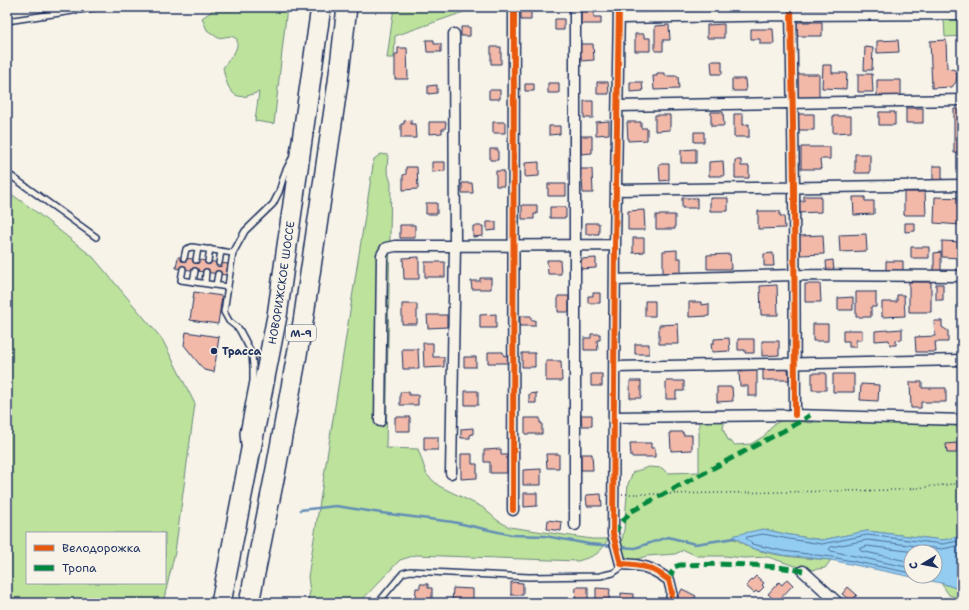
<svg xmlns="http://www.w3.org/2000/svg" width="969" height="610" viewBox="0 0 969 610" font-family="'Shantell Sans',sans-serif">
<rect width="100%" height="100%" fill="#f7f3e8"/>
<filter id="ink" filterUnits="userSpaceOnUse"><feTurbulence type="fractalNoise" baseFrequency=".025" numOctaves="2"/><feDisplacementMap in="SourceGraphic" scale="8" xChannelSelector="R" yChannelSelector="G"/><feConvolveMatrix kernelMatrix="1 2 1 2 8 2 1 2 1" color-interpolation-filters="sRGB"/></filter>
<g filter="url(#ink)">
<path fill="#bde29c" stroke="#6c887d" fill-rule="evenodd" d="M213,7H287L274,124L255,121L259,92C255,93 251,95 247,96C229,100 226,81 223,68C229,58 239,52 237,39L231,36L218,38L207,30L202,18L212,11Z
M394,7H478L395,36L394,58H387Z
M944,20H962V36L945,37Z
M381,154L388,155L387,170L391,183L386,448L418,449L427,475L439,486L482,507L497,520L509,527L592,539H608C600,555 594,556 578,561L416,555L400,560L359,603H307L310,592L308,577L374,159Z
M7,191L31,208L93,257L162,339L195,404L175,552L163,603H7ZM27,533H165V583H27Z
M725,418L723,429L728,440L735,445L751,444L764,436L774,424L785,419L811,423L821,419L962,426V534L957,537L943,540L867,531L822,540L790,535L763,529L732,538C740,540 744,546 751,548C776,557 805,558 831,560L825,568L811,570L792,565L768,557L744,558L725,556H697L684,550L675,554L647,556L634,560L625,557L622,555L621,545L624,530L628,484L633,472L649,467L662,468L667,473L699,472V420Z
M941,583L962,590V599L949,595Z"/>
<path fill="#92ccf1" stroke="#628db6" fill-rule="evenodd" d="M763,529L790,535L822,540L867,531L943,540L957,537L962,534V590L941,583L831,560L782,555L750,548L738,539L732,538L735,535ZM911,552H935V576H911Z"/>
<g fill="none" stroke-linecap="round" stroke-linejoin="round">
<path stroke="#4b6e99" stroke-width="1" d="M911,562L861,551L859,549L867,546L915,552
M911,568L831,551L829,549L831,547L867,540L942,549L962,545
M911,573L832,557L783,551L752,544L746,538L747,537L763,534L789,539L822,544L867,535L943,544L958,541L962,539"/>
<path stroke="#628db6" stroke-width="2.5" d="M300,510L336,506L381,513L453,522L512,535L545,536L589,544L614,546
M619,547L635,548L668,537L695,544L735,538"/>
</g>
<path fill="#f2b9a9" stroke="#1b2f5e" d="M521,7H531V20H521Z
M692,7H708V9H692Z
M813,7H823V11H813Z
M594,9V17H601V24H581V10Z
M555,19H564V30H555Z
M796,22H822V36H796Z
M724,24V38H707V25Z
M669,25L670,40H663V51H655V26Z
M461,27H470V36H461Z
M751,29H773L774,44H760V39H751Z
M635,34H644V38H650V51H635Z
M426,40H434V44H441V52H427Z
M898,40L899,52L877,53V41Z
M946,40L947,68L955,70L957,75L956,82L952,87L932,88L930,41Z
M580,44H593L594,60L581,61Z
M491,47H501V64H491Z
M865,47L873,48L872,70H864Z
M398,48H407L408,79H395V54H398Z
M711,61H722V74H712Z
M823,65H832V73H847L846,89L822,88Z
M657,73H665V76H678L679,89L654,90L653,76H657Z
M796,74H819V101H796Z
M858,74H872L873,92H858Z
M732,79H745L746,91H732Z
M877,80H901V98H877Z
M597,82H608L609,94H597Z
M630,82H642L643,91L630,92Z
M548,83H559V93H548Z
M525,84H534V91H525Z
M437,85V93L428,94V86Z
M489,90H500V99H489Z
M584,101H593V118H584Z
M906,108H923V123H906Z
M954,109H962V153H954Z
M711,112H723L724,126H711Z
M879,112H895V125H879Z
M734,114H743V125L749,124V137H734Z
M797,114H814V130H796Z
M655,115H670V130L655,131Z
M833,116H851V132L833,133Z
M411,120V124H415L416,138H401V124H404V121Z
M609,121V134L596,135V122Z
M429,122H446L445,129H442V133L429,134Z
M493,122H505V133H493Z
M627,122H641V128H647V140L628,141Z
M549,126H560V134L549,135Z
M694,132H704V142H694Z
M581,136H592V153L581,154Z
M801,147H830V159H820L821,169H801Z
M490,149H498V160H490Z
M696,149V163H681V150Z
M855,154H870V173H855Z
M735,160H741V166H749V178H735Z
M723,161L724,176H709V162Z
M432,162H445V171L432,172Z
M539,162V176L525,177V163Z
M659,164H669V180L660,181Z
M933,166H942V181H933Z
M406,167H417L418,189L403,190V175L406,174Z
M580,169H592L593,193H583L582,179H580Z
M496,171H504V186H496Z
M462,183H472L473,193H462Z
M548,184H566V196H548Z
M904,192H925L926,215H904Z
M804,196H821V212L797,213V201H804Z
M853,197H865V201H874V214L854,215Z
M935,197L962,198L961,225L934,223Z
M682,198H697V208H682Z
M710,198H728V211H710Z
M426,203H437V214H426Z
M522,205H537V214H534V219H522Z
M550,207H566V218H550Z
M644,210L645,230H628V211Z
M758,211H780V216H784L785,228L758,229Z
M656,215H675V229H656Z
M487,222H496V230L487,231Z
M586,223H599V234H586Z
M905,223H915V231L905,232Z
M400,225H415V238H400Z
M473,226H483V236L473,237Z
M866,234L867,251L840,252L839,235Z
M823,235L824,254L800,255L799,236Z
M633,238H644V252L633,253Z
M942,241L962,242L961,258L942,257Z
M911,247H929V258H911Z
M677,250V258H681V273H663V251Z
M941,252V271H934V253Z
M773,253L774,266H764V254Z
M730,254L731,269H707V255Z
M178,257L228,264L226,275L176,268Z
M419,257V279H404L403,258Z
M596,258V268L581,269V259Z
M547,260H560L561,274H548Z
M833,260L834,271L827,272L826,261Z
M886,261H903V273H886Z
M425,262H445V277H425Z
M480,278H491V289H472L471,281H480Z
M909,282H931V312H909Z
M805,284H820L821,302H805Z
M936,284H943V300H936Z
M777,285L778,315H761L760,286Z
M194,292L222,296L218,324L190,320Z
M856,292H876V307H871V317H856Z
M593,293H600V303H588V296H593Z
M897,295H904L905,316L882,317V302H897Z
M558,296H569V312H558Z
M853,297V310H838V298Z
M645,301H655V316H645Z
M689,302H701V305L709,304V316L689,317Z
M402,304H417V324H402Z
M496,314V328H480V315Z
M427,315H447V327L428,328Z
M520,316H531V320H535V326H520Z
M934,321H942V327L948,331V342H935L936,352H916L915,337L935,336Z
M678,324L679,344H659V325Z
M813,324H828V341H813Z
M902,329V339L896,340V345H890L889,340L875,341V331Z
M843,330H862V340H856V347H849V341H843Z
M186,332L219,337L214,372L204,370L184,345Z
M591,334H600V340H597L598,350H584V338H591Z
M729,338L730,351L712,352L711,343H714V339Z
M738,339H754V353H745V350H738Z
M762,341H779V355L762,356Z
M423,343H433V357H444V367L424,368Z
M635,344H649V354H635Z
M402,349H418L419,369H403Z
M488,352H503L504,356L508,355V363H488Z
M522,353H535V367H522Z
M464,357H476V367H464Z
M546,361H561L562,381H546Z
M763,368H788L789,380H763Z
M757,371V396H748V386H740L739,372Z
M812,373H826V390H812Z
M591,374H602V386H591Z
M833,374H854V392H833Z
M630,381H641V398H630Z
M666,381H684V391H676V399H666Z
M910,382H922V388H946V402H921V408H911Z
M861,384L879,385L878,401L860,400Z
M717,387H732L733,401L717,402Z
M465,391H478V405H465Z
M400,392H409V395H418V405H400Z
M536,393V403H529V394Z
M581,415H592V426H582Z
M395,417H410V431H395Z
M525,418H540V423H542V434H525Z
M473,428V434L470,435V438H461V429Z
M670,432H683V435H692V450L671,451Z
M424,437H438V450H424Z
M630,443H651V448H655V457H631Z
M957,443V453H947L946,444Z
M501,449V455H507V473H490V462H484V450Z
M461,454H472V464H477V478L461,479Z
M546,454H559V468H547Z
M581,454H592L593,470H581Z
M541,469V485H523V470Z
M524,493H537V506L524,507Z
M601,494L602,506H587L586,495Z
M548,520L562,522L561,531L547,529Z
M756,576L764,583L762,585L764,587L758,593L756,591L754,593L746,586Z
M787,579L793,585L777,602L768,594L779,582L782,585Z
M511,582L523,583V595H511Z
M420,584H428V588H432V601H428V603H419V601H415L416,588H420Z
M576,587H588V602L575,601Z
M848,587L857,595L851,601L842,594Z
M453,588L473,589V603H452Z
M596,588L610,589L609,600L596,599Z
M682,589L696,596L692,603H679L676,601Z
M621,593L633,594V600H639V603H621Z
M808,599L813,603H804Z
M539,600H549V603H538Z"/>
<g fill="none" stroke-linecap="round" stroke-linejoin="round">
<defs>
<path id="lane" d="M7,21L99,7
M7,173L96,237
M184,258L186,249L192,247L233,253
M196,260L198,248
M208,261L210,249
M219,263L221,251
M183,269L181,280L228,287
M193,282L195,271
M205,283L206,272
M216,285L218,274
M244,445L243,433L253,381V367L252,354L245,340L239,329L229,321L224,312L233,253L245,231L273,204L279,192L285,172L291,160
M378,603L403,573L410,571L529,577L600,576L613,573L619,569L621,564"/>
<path id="street" d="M575,7V525
M619,7L615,245L613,534L621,564C643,565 651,567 669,580L672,592L671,603
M791,7L794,187L795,415
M619,18L791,15L962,14
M618,106L962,100
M617,190L962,185
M615,280L795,275L962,276
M615,367L962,360
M614,417L795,415L962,420
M380,421L382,255L386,248L395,246L615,245
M451,473L455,245L454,34
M513,510L514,7
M803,571L838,603"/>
<g id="highway">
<path id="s1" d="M221,603L277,316L321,7"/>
<path d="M249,603L276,469L303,322L338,82L347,7"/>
</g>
</defs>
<use href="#lane" stroke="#1b2f5e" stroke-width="8"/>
<use href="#street" stroke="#1b2f5e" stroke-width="13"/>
<use href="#highway" stroke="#1b2f5e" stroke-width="22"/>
<path stroke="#1b2f5e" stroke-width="1.5" stroke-dasharray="1 3" stroke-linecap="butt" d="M622,494H663L897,490L962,483"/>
<use href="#lane" stroke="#f7f3e8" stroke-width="5"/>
<use href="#street" stroke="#f7f3e8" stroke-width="10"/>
<use href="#highway" stroke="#f7f3e8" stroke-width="19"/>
<path stroke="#00873e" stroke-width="5" stroke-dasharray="10 5" stroke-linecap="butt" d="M613,534L630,512L800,422L810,415
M669,580L674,567L680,565C721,564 762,563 803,571"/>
<defs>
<path id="cycleway" d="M619,7L615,245L613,534L621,564C643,565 651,567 669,580L672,592L671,603
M791,7L794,187L795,415
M513,510L514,7"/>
</defs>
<use href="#cycleway" stroke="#f7f3e8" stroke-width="8"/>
<use href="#cycleway" stroke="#e8590c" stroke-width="6"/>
</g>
</g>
<circle fill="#1b2f5e" stroke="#f7f3e8" stroke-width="1.5" cx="214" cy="351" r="4"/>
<g text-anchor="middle" stroke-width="3" stroke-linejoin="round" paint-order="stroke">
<rect fill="#f7f3e8" stroke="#5d6a87" stroke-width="1" x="286" y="325" width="30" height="16" rx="3"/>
<g font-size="10" font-weight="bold" fill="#1b2f5e">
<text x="301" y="337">М-9</text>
</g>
<g font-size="11" fill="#1b2f5e" stroke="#f7f3e8">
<text dy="4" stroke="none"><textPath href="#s1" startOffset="326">НОВОРИЖСКОЕ ШОССЕ</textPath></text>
</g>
<g font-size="11" font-weight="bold" fill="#1b2f5e" stroke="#f7f3e8" text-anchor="start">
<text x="222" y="355">Трасса</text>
</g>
</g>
<rect width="969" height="610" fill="none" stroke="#f7f3e8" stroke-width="24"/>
<rect x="12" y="12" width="945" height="586" fill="none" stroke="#1b2f5e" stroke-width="1.5" filter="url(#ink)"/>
<rect x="26" y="532" width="140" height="52" fill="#f7f3e8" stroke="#9fa5b1"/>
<rect x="34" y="545" width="20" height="6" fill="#e8590c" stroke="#9fa5b1"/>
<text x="62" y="552" font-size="12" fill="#1b2f5e">Велодорожка</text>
<rect x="34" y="565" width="20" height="6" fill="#00873e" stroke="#9fa5b1"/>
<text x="62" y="572" font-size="12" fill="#1b2f5e">Тропа</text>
<g transform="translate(923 564) rotate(260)"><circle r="19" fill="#f7f3e8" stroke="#9fa5b1"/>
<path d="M0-3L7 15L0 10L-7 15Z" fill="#1b2f5e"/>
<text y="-6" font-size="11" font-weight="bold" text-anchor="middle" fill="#1b2f5e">С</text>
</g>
</svg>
